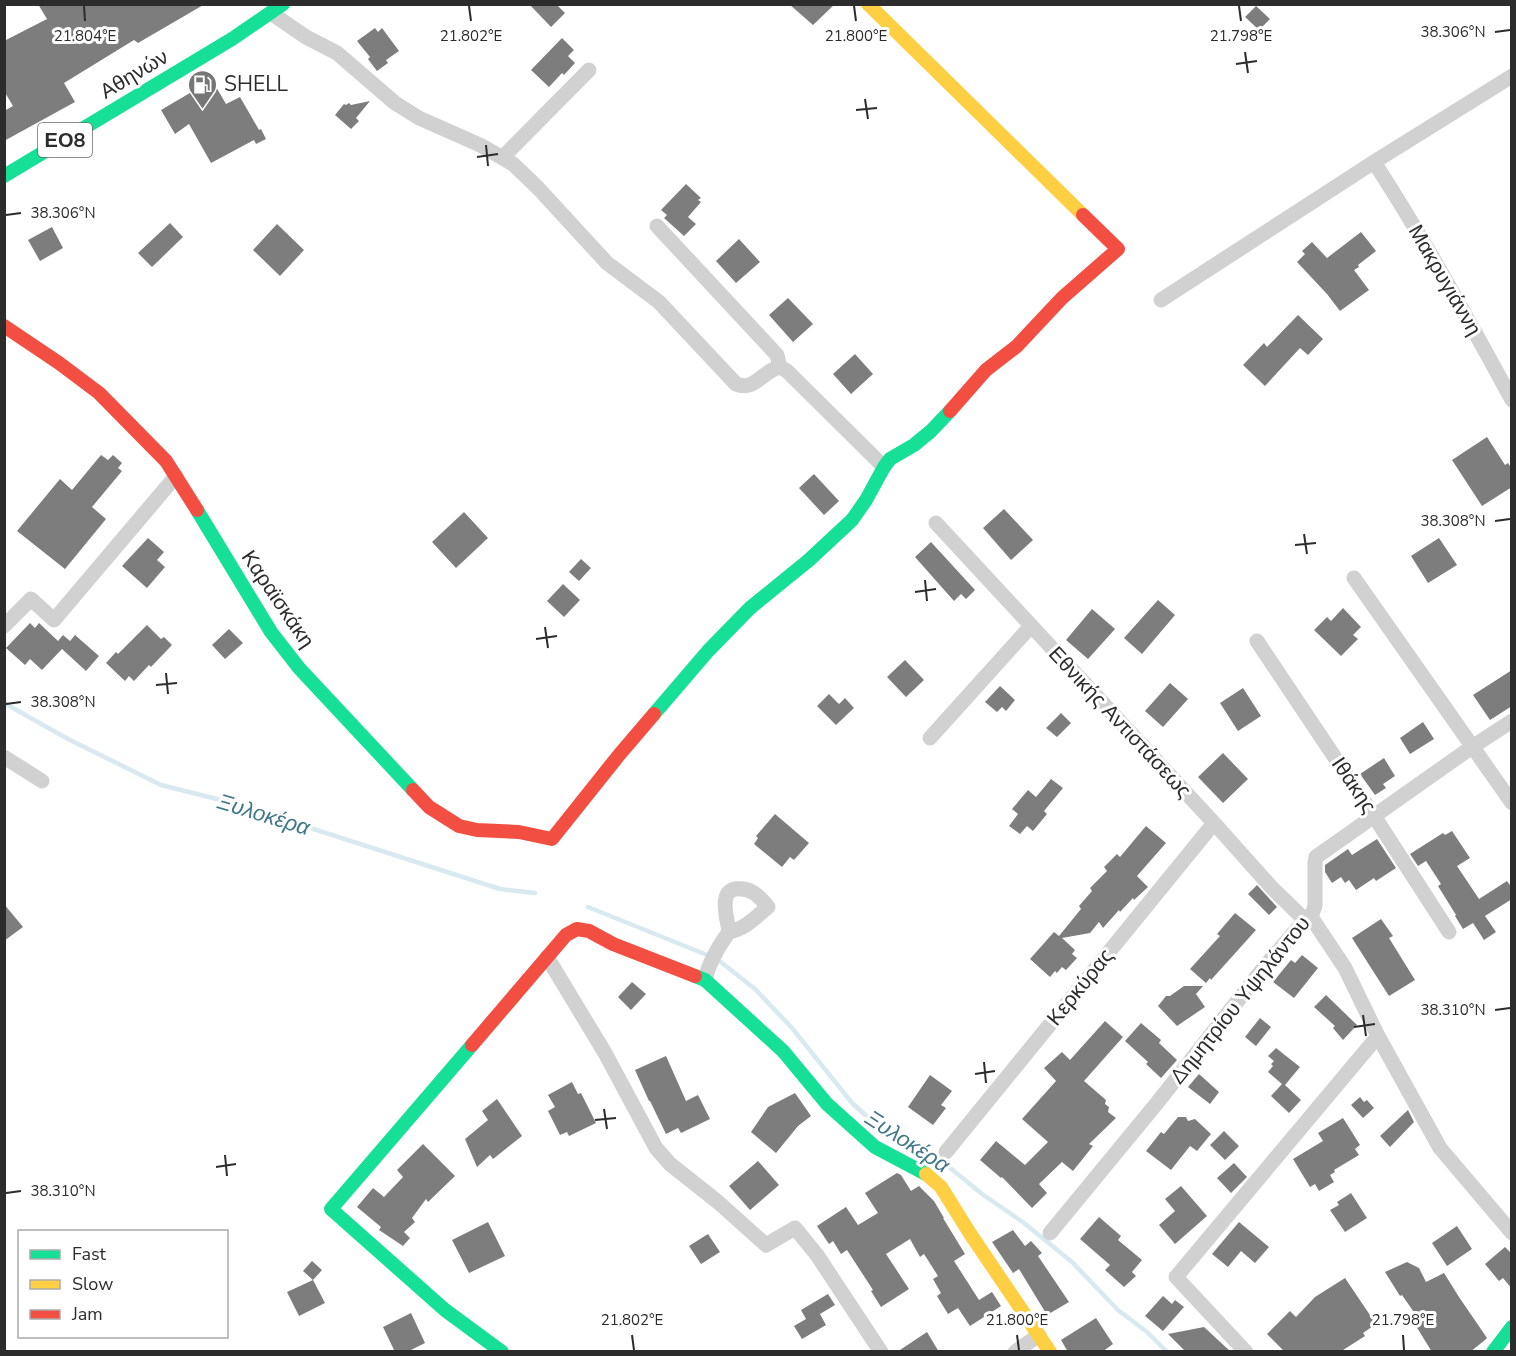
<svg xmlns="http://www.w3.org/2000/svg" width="1516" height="1356" viewBox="0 0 1516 1356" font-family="'Nunito Sans',sans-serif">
<rect width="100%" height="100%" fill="#fff"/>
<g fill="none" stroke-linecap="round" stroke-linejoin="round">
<path stroke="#d8e9ef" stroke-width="4.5" d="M4,703L68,739L161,785L233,803L500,889L535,893
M588,907L717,959L755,989L792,1028L852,1103L872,1121L932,1153L982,1194L1024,1223L1072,1262L1118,1310L1147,1332L1167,1352"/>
</g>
<path fill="#7d7d7d" d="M38,4H205L138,43L134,40L64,83L75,102L4,141V111L13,106L4,91V41L47,19Z
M529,4H556L565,13L551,27Z
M789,4H835L813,25Z
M1256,6L1270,19L1259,30L1245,17Z
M375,28L378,32L382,28L399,51L386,60L388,63L377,71L368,59L370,57L357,41Z
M562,38L574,50L568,56L575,63L564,75L562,73L549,87L531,70Z
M212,80L226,104L240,97L259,130L261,129L266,139L256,144L254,140L211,163L189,124L175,134L161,110Z
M370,101L356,118L359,121L351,129L335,115L344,104L346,105L349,103L351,105Z
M686,184L701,198L698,200L701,202L688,217L696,224L684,236L664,218L667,215L661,210Z
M170,223L183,237L152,267L138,253Z
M277,224L304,250L280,276L253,250Z
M52,227L63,248L40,261L28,240Z
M1361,232L1376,251L1358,265L1359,267L1354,270L1369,290L1340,311L1327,294L1297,262L1305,254L1302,251L1312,242L1327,258Z
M739,239L760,262L736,283L716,261Z
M788,298L813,324L793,342L769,315Z
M1298,315L1323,339L1308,355L1300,348L1265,386L1243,365L1264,343L1267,347Z
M855,354L873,374L851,394L833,374Z
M1487,437L1505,465L1508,463L1512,469V487L1482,506L1452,460Z
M101,455L108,460L113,455L122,463L118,468L122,471L92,507L106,519L65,569L17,531L60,479L72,490Z
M814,474L839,501L824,515L799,488Z
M1004,509L1033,540L1011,560L983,528Z
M464,512L488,538L456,568L432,542Z
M148,538L164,552L157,560L165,567L147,588L122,566Z
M1439,538L1457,565L1428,583L1411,556Z
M931,542L975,590L966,599L961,594L954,601L915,557Z
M581,559L591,568L579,581L569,572Z
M563,584L580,600L564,617L547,601Z
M1158,600L1175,615L1142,654L1124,638Z
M1343,608L1361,627L1353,635L1358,639L1341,656L1314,630L1327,617L1331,621Z
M1092,609L1115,629L1088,659L1066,640Z
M30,623L35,628L39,623L58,641L63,635L70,641L75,635L99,656L86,671L62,649L42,670L30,659L25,665L6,648Z
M147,625L161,639L164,637L172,645L151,667L149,665L134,681L129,676L125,681L106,663L116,652L118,654Z
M229,629L243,643L225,659L212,645Z
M905,660L924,680L906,697L887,677Z
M1512,670V706L1490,720L1473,695Z
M1170,683L1188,699L1163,727L1145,711Z
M1000,686L1015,700L1006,711L1002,707L997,712L985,702Z
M1243,688L1261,716L1238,731L1220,703Z
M829,694L839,704L845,698L854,708L836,725L817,706Z
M1061,713L1071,723L1057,737L1046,728Z
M1423,722L1434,739L1410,754L1400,738Z
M1223,753L1248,779L1223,803L1198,777Z
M1384,758L1395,776L1383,784L1386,788L1375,795L1360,774Z
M1051,779L1063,788L1044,811L1047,814L1033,831L1027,826L1020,834L1009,826L1018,814L1012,809L1028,790L1036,797Z
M775,814L809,843L794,860L790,857L782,867L754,844L758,838L756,836Z
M1146,826L1166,843L1137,876L1148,887L1134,900L1133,898L1120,912L1119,910L1103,928L1099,922L1090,933L1062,938L1075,950L1072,954L1077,958L1066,970L1062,967L1057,973L1055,971L1050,977L1030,959L1054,932L1059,936L1081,909L1079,906L1092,891L1090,888L1107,871L1104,867L1117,854L1120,857Z
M1452,831L1470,858L1457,866L1479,899L1507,881L1512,888V899L1485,916L1496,932L1484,940L1473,923L1463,929L1455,916L1456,915L1438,886L1441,884L1426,861L1418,866L1410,854L1443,833L1445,835Z
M1377,839L1396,868L1376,881L1374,878L1356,890L1349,880L1345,883L1341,877L1332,883L1325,872V865L1348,849L1352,855Z
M1257,885L1277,907L1269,915L1248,894Z
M4,904L23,927L4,941Z
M1235,913L1256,930L1211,980L1210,978L1206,983L1190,969L1220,936L1217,934Z
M1381,919L1393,936L1389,938L1415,980L1389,996L1352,938Z
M1302,955L1318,968L1294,998L1273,982L1291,960L1295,963Z
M632,982L646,994L631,1010L618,997Z
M1184,986H1203L1196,994L1205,1007L1177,1026L1158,1006L1166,996H1170Z
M1326,995L1357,1025L1343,1040L1333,1028L1335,1026L1314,1007Z
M1260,1018L1271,1027L1256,1046L1245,1037Z
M1105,1021L1123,1037L1084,1081L1106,1100L1105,1104L1109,1107L1108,1112L1116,1118L1089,1144L1093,1146L1073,1171L1062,1162L1039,1184L1047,1193L1032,1208L1002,1177L1001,1178L980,1160L996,1141L1025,1165L1048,1142L1022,1119L1056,1081L1044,1068L1062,1052L1070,1060Z
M1141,1023L1161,1040L1159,1043L1177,1060L1161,1078L1146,1064L1148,1062L1125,1041Z
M1276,1048L1300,1067L1285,1085L1301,1100L1289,1113L1271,1096L1282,1084L1268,1072L1273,1066L1271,1064L1274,1061L1268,1056Z
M666,1056L686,1101L698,1095L710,1119L681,1133L678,1128L666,1134L650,1101H649L635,1070Z
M1199,1074L1219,1092L1210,1104L1188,1087Z
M930,1075L952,1091L941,1105L946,1108L933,1125L908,1107Z
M572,1082L578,1094L581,1093L596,1123L569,1136L567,1132L560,1135L548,1111L555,1107L548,1095Z
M795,1093L811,1116L798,1126L776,1153L751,1132L768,1107Z
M1360,1097L1364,1102L1367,1100L1374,1108L1363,1118L1351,1105Z
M497,1099L522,1136L493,1159L490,1155L477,1167L465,1139L488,1120L482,1111Z
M1408,1110L1414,1122L1390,1147L1380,1136Z
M1178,1117H1186L1188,1121L1195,1119L1211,1134L1197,1151L1190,1146L1171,1170L1146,1151L1161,1132L1164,1134Z
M1343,1118L1360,1145L1355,1149L1359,1155L1334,1170L1335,1172L1330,1175L1334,1182L1319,1191L1315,1184L1310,1187L1293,1159L1323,1141L1318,1133Z
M1224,1131L1239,1146L1225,1160L1210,1145Z
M423,1144L455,1176L428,1202L426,1199L412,1218L415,1222L404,1232L410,1238L403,1246L379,1230L381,1227L357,1207L373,1188L384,1197L403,1177L397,1170Z
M758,1161L779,1185L750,1210L729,1186Z
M1234,1163L1247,1177L1231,1193L1217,1178Z
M897,1173L901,1175L911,1191L919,1186L934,1201L944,1218H943L965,1254L954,1261L979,1300L992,1292L1001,1306L970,1326L958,1308L948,1314L937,1296L941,1293L933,1279L938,1276L924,1254L920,1257L910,1239L886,1254L909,1289L881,1307L871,1291L873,1290L847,1250L841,1254L833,1241L829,1244L817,1226L846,1207L858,1225L878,1213L865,1193Z
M1181,1186L1207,1216L1175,1244L1159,1225L1175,1211L1165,1199Z
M1351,1193L1367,1218L1345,1232L1330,1210L1339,1205L1337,1202Z
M1099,1217L1121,1236L1118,1240L1142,1260L1132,1272L1136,1276L1124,1287L1105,1270L1110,1265L1080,1239Z
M488,1222L505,1256L469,1273L452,1240Z
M1239,1222L1269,1247L1255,1263L1241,1251L1228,1267L1212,1254Z
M1457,1226L1472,1249L1447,1266L1432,1243Z
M1013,1230L1025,1246L1031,1241L1042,1253L1038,1256L1069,1302L1047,1315L1019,1269L1013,1273L992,1242Z
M708,1234L720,1252L701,1264L689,1246Z
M1505,1247L1512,1254V1289L1503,1278L1499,1281L1485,1264Z
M312,1261L322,1270L313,1280L303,1271Z
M1407,1262L1419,1268L1426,1282L1444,1273L1459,1297L1487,1338L1485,1340L1470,1352H1432L1416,1326L1420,1321L1402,1295L1400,1296L1385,1272Z
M1345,1278L1376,1324L1363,1333L1365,1336L1340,1352H1285L1267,1334L1290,1311L1296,1317L1315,1297Z
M313,1280L325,1303L299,1316L287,1292Z
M828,1294L835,1305L820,1314L826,1325L802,1339L794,1326L806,1319L801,1310Z
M1163,1296L1172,1304L1175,1300L1184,1307L1163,1331L1145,1316Z
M411,1313L425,1343L407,1352H395L383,1327Z
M1096,1318L1113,1344L1102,1352H1068L1061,1340Z
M1204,1327L1231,1352H1186L1168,1334Z
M927,1332L939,1352H897Z"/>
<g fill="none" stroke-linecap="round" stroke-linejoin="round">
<path stroke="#d1d1d1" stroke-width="15" d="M271,13L306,37L337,53L395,103L419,118L480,145L513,164L539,189L607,263L659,302L736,384C755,392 763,370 780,367L787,371L884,467
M503,157L589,70
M1374,162C1424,239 1468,319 1512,400
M657,226L777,355L780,367
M1161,300L1374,162L1512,76
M936,523L1214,823L1273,889L1305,920
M1354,578L1512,803
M4,626L31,599L54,620L176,476
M1257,641L1374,816L1449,932
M930,738L1031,626
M4,757L42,781
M1311,917L1345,968L1378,1036L1440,1148L1512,1233
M547,957L605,1053L656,1148L670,1164L718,1202L766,1245L795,1228L817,1255L881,1352
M705,980C709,962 718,947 729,932C728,922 723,908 726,898C728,885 746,888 754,893C760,897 764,902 768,907C756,917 745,929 729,932
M946,1152L1214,823
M1050,1233L1157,1103L1266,965L1305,920L1311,917L1315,906V862L1316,857L1472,747L1512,721
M1015,1352L1039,1335
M1246,1352L1176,1277L1378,1036"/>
<path stroke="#16e098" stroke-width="14" d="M4,176L232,39L283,4
M197,510L271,632L299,668L413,790
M654,714L708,651L750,608L809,560L852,520L866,500L884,467L890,459L914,445L931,431L950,411
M695,976L705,980L783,1051L827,1104L875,1147L926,1174
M472,1045L331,1209L445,1310L502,1352
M1493,1352L1512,1327"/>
<path stroke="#ffcf43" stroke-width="14" d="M868,4L1083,215
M926,1174L941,1187L969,1232L1050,1352"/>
<path stroke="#f24e42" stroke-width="14" d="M4,326L59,363L99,393L166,461L197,510
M950,411L986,370L1017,346L1062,298L1118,249L1083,215
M413,790L429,807L459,826L477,830L519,832L552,839L619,755L654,714
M472,1045L566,935L577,929L589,931L613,944L695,976"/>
</g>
<path fill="none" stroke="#2c2c2c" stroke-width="2" d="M84,6L85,21M469,6L471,21M854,6L856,21M1239,6L1241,21M1495,32L1510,30M1245,52L1248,73M1236,64L1257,61M865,99L868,119M856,110L877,108M486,145L488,166M477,157L498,154M6,215L21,213M1495,521L1510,519M1304,534L1307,554M1295,545L1316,543M925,580L927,601M915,592L936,589M545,627L548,648M536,639L557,636M166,673L168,694M156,685L177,683M6,704L21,702M1495,1010L1510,1008M1363,1015L1366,1036M1354,1027L1375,1024M984,1062L986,1083M975,1074L995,1071M604,1109L607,1129M595,1120L616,1118M225,1155L227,1176M216,1167L236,1164M6,1193L21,1191M632,1335L634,1350M1017,1335L1019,1350M1403,1335L1404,1350"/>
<defs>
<symbol id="fuel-pin" viewBox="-11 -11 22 30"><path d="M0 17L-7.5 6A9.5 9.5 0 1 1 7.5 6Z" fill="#767676" stroke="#fff"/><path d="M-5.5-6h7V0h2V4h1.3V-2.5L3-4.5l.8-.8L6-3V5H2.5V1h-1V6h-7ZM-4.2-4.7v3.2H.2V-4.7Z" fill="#fff"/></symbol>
</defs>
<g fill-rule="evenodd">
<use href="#fuel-pin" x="186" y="68" width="33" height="45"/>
</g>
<g text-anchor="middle" stroke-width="6" stroke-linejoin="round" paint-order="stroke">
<rect fill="#fff" stroke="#6b6b6b" stroke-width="1.5" x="38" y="123" width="54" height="34" rx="4.5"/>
<g font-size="20" font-weight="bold" fill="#2c2c2c">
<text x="65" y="147">ΕΟ8</text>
</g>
<g font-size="21" fill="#2c2c2c" stroke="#fff">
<text transform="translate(134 74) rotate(-31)" y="7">Αθηνών</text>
<text transform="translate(1445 280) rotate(60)" y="7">Μακρυγιάννη</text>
<text transform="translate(278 599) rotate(56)" y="7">Καραϊσκάκη</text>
<text transform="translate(1120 722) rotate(47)" y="7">Εθνικής Αντιστάσεως</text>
<text transform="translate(1354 785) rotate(56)" y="7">Ιθάκης</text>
<text transform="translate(1080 987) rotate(-51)" y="7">Κερκύρας</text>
<text transform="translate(1240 1000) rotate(-51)" y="7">Δημητρίου Υψηλάντου</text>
</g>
<g font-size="21" fill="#2c2c2c" stroke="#fff" text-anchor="start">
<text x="224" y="91">SHELL</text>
</g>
<g font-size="22" font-style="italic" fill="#407789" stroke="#fff">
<text transform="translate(264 814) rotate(17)" y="8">Ξυλοκέρα</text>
<text transform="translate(908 1141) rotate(33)" y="8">Ξυλοκέρα</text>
</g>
</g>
<g font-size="15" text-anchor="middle" fill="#2c2c2c" stroke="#fff" stroke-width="6" stroke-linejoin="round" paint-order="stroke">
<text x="1453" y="37">38.306°N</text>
<text x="85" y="41">21.804°E</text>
<text x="471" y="41">21.802°E</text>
<text x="856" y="41">21.800°E</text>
<text x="1241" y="41">21.798°E</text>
<text x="63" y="218">38.306°N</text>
<text x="1453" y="526">38.308°N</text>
<text x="63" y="707">38.308°N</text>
<text x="1453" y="1015">38.310°N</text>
<text x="63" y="1196">38.310°N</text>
<text x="632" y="1325">21.802°E</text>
<text x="1017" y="1325">21.800°E</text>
<text x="1403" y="1325">21.798°E</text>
</g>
<rect width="1516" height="1356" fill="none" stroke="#2c2c2c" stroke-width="12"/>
<rect x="18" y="1230" width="210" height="108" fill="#ffffff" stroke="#ababab" stroke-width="1.5"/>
<rect x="30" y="1250" width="30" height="9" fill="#16e098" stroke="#ababab" stroke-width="1.5"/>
<text x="72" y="1260" font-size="18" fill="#2c2c2c">Fast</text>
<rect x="30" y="1280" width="30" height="9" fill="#ffcf43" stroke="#ababab" stroke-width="1.5"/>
<text x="72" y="1290" font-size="18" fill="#2c2c2c">Slow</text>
<rect x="30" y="1310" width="30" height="9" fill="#f24e42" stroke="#ababab" stroke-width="1.5"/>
<text x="72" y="1320" font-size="18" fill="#2c2c2c">Jam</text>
</svg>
